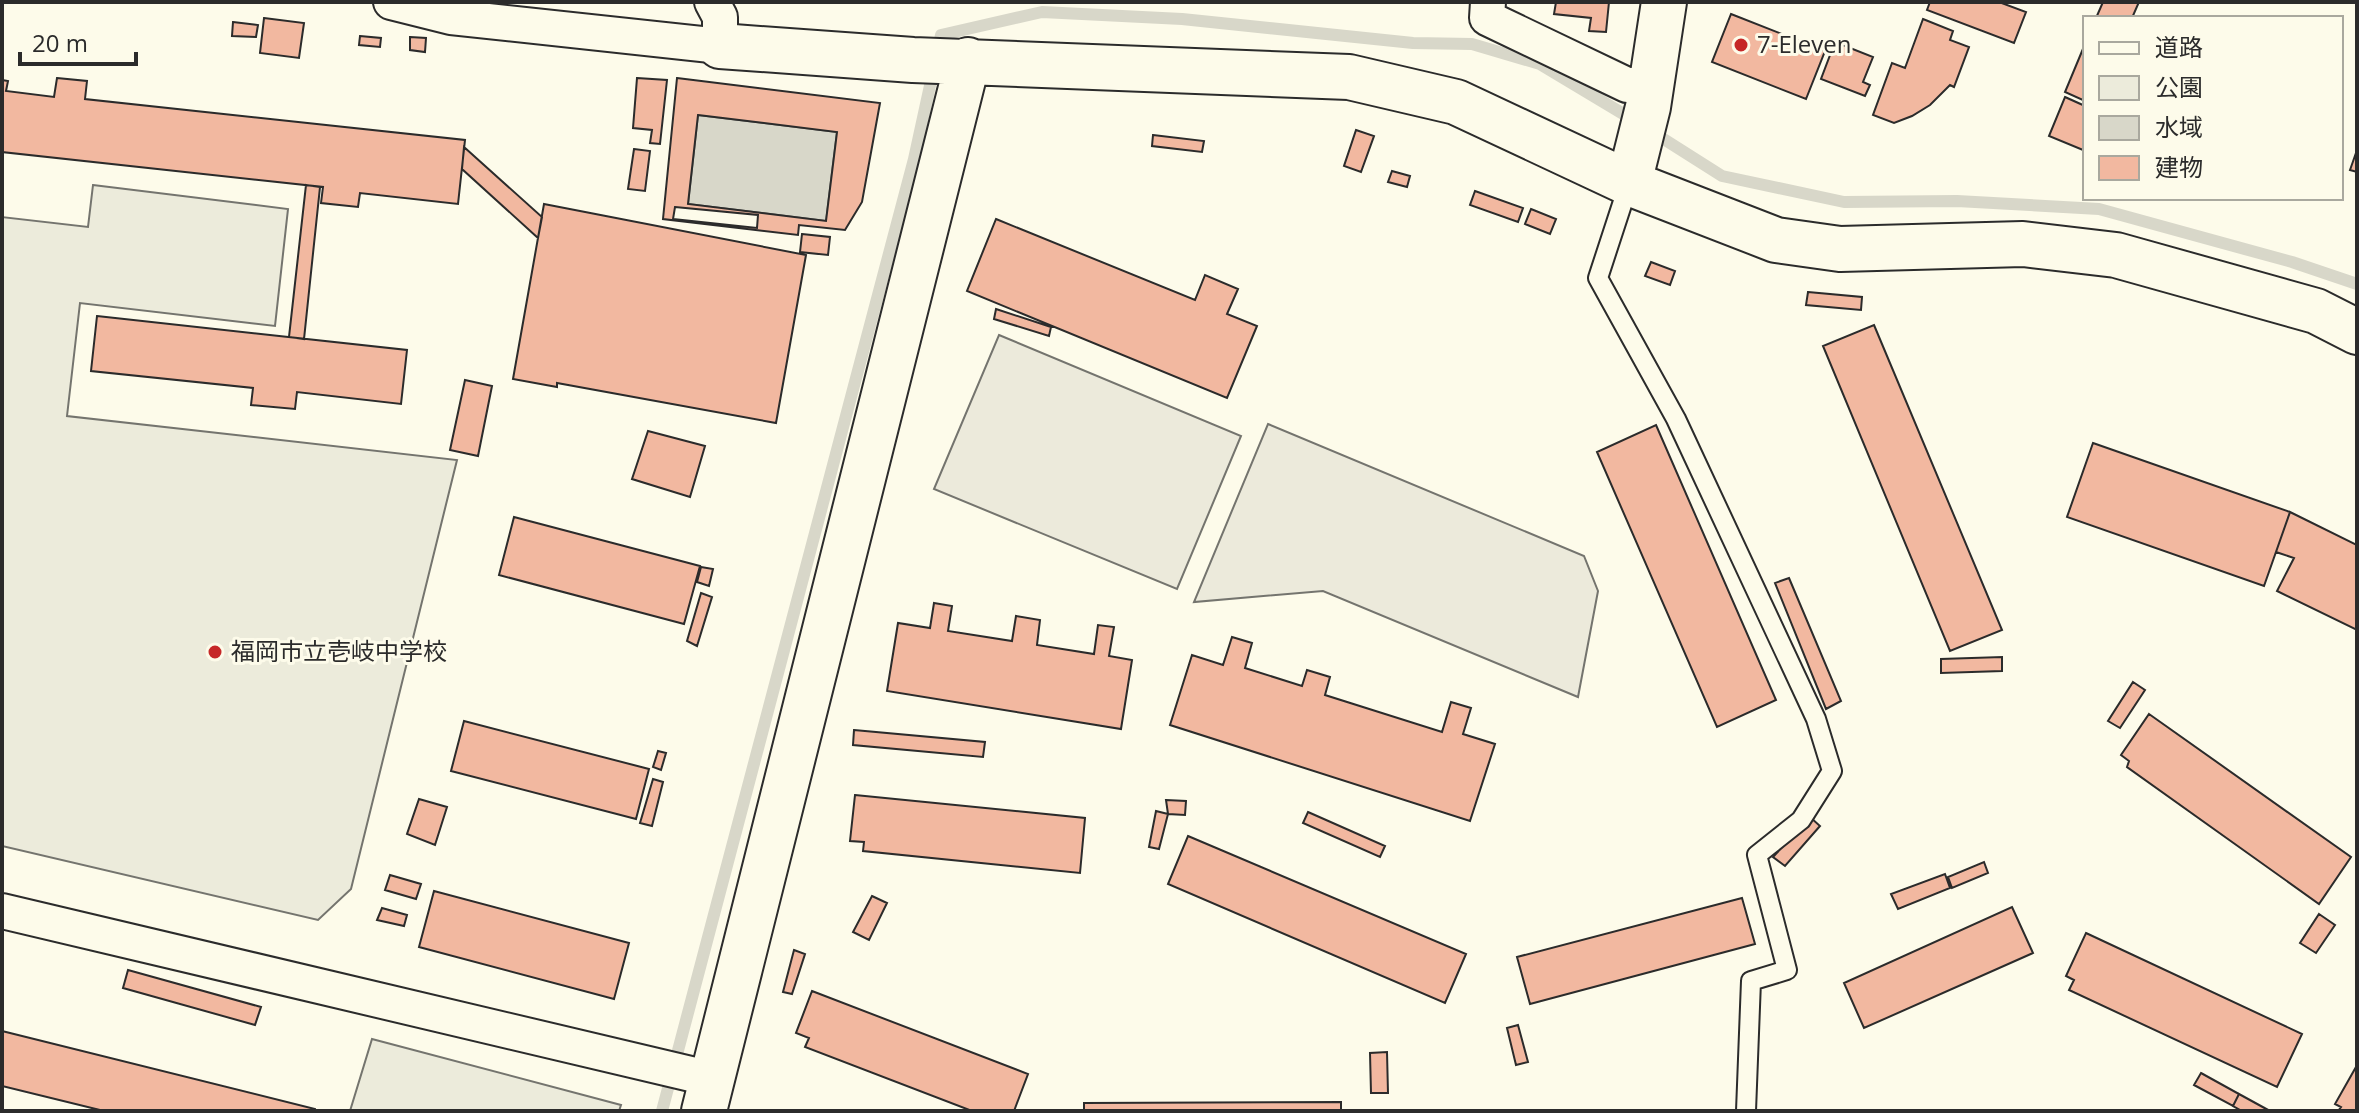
<svg xmlns="http://www.w3.org/2000/svg" width="2359" height="1113" viewBox="0 0 2359 1113" font-family="'Open Sans','Noto Sans JP',sans-serif">
<rect width="100%" height="100%" fill="#fdfbea"/>
<path fill="#ecebdb" stroke="#74746e" stroke-width="2" d="M93,185L288,209L275,326L80,303L67,416L457,460L351,889L318,920L2,846V217L88,227Z
M372,1039L621,1105L619,1111H350Z"/>
<path fill="#eceadb" stroke="#74746e" stroke-width="2" d="M999,335L1241,436L1177,589L934,489Z
M1268,424L1584,556L1598,591L1578,697L1323,591L1194,602Z"/>
<path fill="#d8d7c9" stroke="#74746e" stroke-width="2" d="M698,115L837,132L826,221L688,204Z"/>
<g fill="none" stroke-linecap="round" stroke-linejoin="round">
<path stroke="#d8d7c9" stroke-width="12" d="M1651,131L1722,176L1844,202L1957,201L2099,209L2292,262L2357,284
M662,1111L914,159L941,35L1042,12L1182,19L1413,43L1472,44L1540,64L1635,121"/>
</g>
<path fill="#f2b8a0" stroke="#2b2b2b" stroke-width="2" fill-rule="evenodd" d="M1556,2H1609L1606,32L1589,31L1591,18L1554,14Z
M1930,2H1999L2026,12L2014,43L1927,10Z
M2103,2H2139L2132,18H2096Z
M1731,14L1825,51L1806,99L1712,62Z
M264,18L304,23L299,58L260,53Z
M1923,19L1953,31L1950,40L1969,47L1954,87L1950,85L1930,105L1912,116L1894,123L1873,115L1892,63L1905,68Z
M233,22L258,25L256,37L232,36Z
M360,36L381,38L380,47L359,45Z
M410,37L426,38L425,52L410,50Z
M1835,42L1873,57L1863,82L1870,85L1865,96L1821,79Z
M2085,44V101L2065,92Z
M57,78L87,81L85,99L465,140L458,204L360,193L358,207L321,203L323,187L2,152V80L8,81L6,91L54,97Z
M637,78L667,80L660,144L650,143L652,130L633,128Z
M677,78L880,103L862,202L845,230L799,225L798,235L663,219ZM698,115L837,132L826,221L688,204Z
M2065,97L2085,106L2083,150L2049,136Z
M1356,130L1374,136L1361,172L1344,166Z
M1153,135L1204,141L1202,152L1152,146Z
M464,147L542,217L538,238L462,169Z
M634,149L650,151L645,191L628,189Z
M2357,150V172L2350,170Z
M1392,171L1410,176L1407,187L1388,182Z
M306,185L320,187L304,339L289,337Z
M1475,191L1523,208L1518,222L1470,205Z
M544,204L806,255L776,423L557,383V387L513,379Z
M675,207L758,215L757,228L673,219Z
M1531,209L1556,219L1550,234L1525,224Z
M996,219L1195,300L1205,275L1238,289L1227,314L1257,326L1227,398L967,291Z
M802,234L830,237L828,255L800,252Z
M1651,262L1675,271L1670,285L1645,276Z
M1808,292L1862,297L1861,310L1806,305Z
M996,309L1051,327L1049,336L994,319Z
M97,316L407,350L401,404L297,392L295,409L251,405L253,388L91,371Z
M1874,325L2002,630L1950,651L1823,346Z
M465,380L492,386L478,456L450,450Z
M1656,425L1776,700L1717,727L1597,452Z
M648,431L705,446L690,497L632,479Z
M2093,443L2290,512L2264,586L2067,517Z
M2290,512L2357,545V630L2277,591L2294,558L2276,552Z
M514,517L700,566L684,624L499,575Z
M701,567L713,569L709,586L697,582Z
M1789,578L1841,701L1826,709L1775,583Z
M701,593L712,597L697,646L687,641Z
M934,603L952,606L948,631L1012,641L1016,616L1040,620L1037,645L1094,654L1098,625L1114,627L1109,656L1132,660L1121,729L887,691L898,623L930,628Z
M1232,637L1252,643L1245,668L1302,686L1307,670L1330,677L1325,695L1442,732L1451,702L1471,708L1463,734L1495,744L1470,821L1170,725L1192,655L1223,665Z
M2002,657V671L1941,673V659Z
M2133,682L2145,690L2120,728L2108,721Z
M2149,714L2351,857L2319,904L2127,767L2129,761L2121,755Z
M464,721L649,769L636,819L451,771Z
M854,730L985,742L983,757L853,745Z
M658,751L666,753L661,770L653,767Z
M653,779L663,782L652,826L640,823Z
M855,795L1085,818L1080,873L863,851L864,842L850,841Z
M419,799L447,807L435,845L407,834Z
M1166,800L1186,801L1185,815L1168,814Z
M1156,811L1168,814L1159,849L1149,847Z
M1308,812L1385,846L1380,857L1303,823Z
M1810,817L1820,826L1785,866L1773,857Z
M1188,836L1466,954L1445,1003L1168,884Z
M1984,862L1988,873L1952,888L1948,877Z
M1945,874L1950,888L1898,909L1891,894Z
M390,875L421,884L416,899L385,890Z
M434,891L629,943L614,999L419,947Z
M872,896L887,903L869,940L853,932Z
M1742,898L1755,944L1530,1004L1517,957Z
M2012,907L2033,953L1864,1028L1844,983Z
M382,908L407,915L404,926L377,920Z
M2319,914L2335,925L2316,953L2300,943Z
M2086,933L2302,1034L2277,1087L2069,990L2074,980L2066,976Z
M794,950L805,954L792,994L783,992Z
M128,970L261,1007L255,1025L123,988Z
M812,991L1028,1074L1014,1111H972L805,1047L809,1038L796,1033Z
M1518,1025L1528,1062L1516,1065L1507,1028Z
M2,1031L315,1109V1111H104L2,1086Z
M1387,1052L1388,1093H1371L1370,1053Z
M2356,1067L2357,1111H2338L2341,1107L2335,1104Z
M2201,1073L2239,1094L2233,1106L2194,1085Z
M2239,1094L2270,1111H2242L2233,1106Z
M1341,1102V1111H1084V1103Z"/>
<g fill="none" stroke-linecap="round" stroke-linejoin="round">
<defs>
<path id="service" d="M1629,183L1598,278L1676,419L1816,719L1832,771L1801,820L1757,855L1787,970L1751,981L1746,1111"/>
<path id="minor" d="M391,2L451,17L720,46V17L712,2
M1488,2L1487,18L1627,85H1651
M2,911L712,1079"/>
<path id="tertiary" d="M720,46L913,60L1349,77L1456,102L1629,183L1776,240L1840,249L2023,244L2116,255L2316,311L2357,332
M1629,183L1648,107L1664,2
M704,1111L968,60"/>
</defs>
<use href="#service" stroke="#2b2b2b" stroke-width="22"/>
<use href="#minor" stroke="#2b2b2b" stroke-width="38"/>
<use href="#tertiary" stroke="#2b2b2b" stroke-width="48"/>
<use href="#service" stroke="#fdfbea" stroke-width="18"/>
<use href="#minor" stroke="#fdfbea" stroke-width="34"/>
<use href="#tertiary" stroke="#fdfbea" stroke-width="44"/>
</g>
<g fill="#c62828" stroke="#fdfbea" stroke-width="3">
<circle cx="1741" cy="45" r="8"/>
<circle cx="215" cy="652" r="8"/>
</g>
<g text-anchor="middle" stroke-width="6" stroke-linejoin="round" paint-order="stroke">
<g font-size="24" fill="#2b2b2b" stroke="#fdfbea" text-anchor="start">
<text x="1757" y="53">7-Eleven</text>
<text x="231" y="660">福岡市立壱岐中学校</text>
</g>
</g>
<rect width="2359" height="1113" fill="none" stroke="#2b2b2b" stroke-width="8"/>
<rect x="2083" y="16" width="260" height="184" fill="#fdfbea" stroke="#a9a89e" stroke-width="2"/>
<rect x="2099" y="42" width="40" height="12" fill="#fdfbea" stroke="#a9a89e" stroke-width="2"/>
<text x="2155" y="56" font-size="24" fill="#2b2b2b">道路</text>
<rect x="2099" y="76" width="40" height="24" fill="#ecebdb" stroke="#a9a89e" stroke-width="2"/>
<text x="2155" y="96" font-size="24" fill="#2b2b2b">公園</text>
<rect x="2099" y="116" width="40" height="24" fill="#d8d7c9" stroke="#a9a89e" stroke-width="2"/>
<text x="2155" y="136" font-size="24" fill="#2b2b2b">水域</text>
<rect x="2099" y="156" width="40" height="24" fill="#f2b8a0" stroke="#a9a89e" stroke-width="2"/>
<text x="2155" y="176" font-size="24" fill="#2b2b2b">建物</text>
<path d="M20 52v12h116v-12" fill="none" stroke="#2b2b2b" stroke-width="4"/>
<text x="32" y="52" font-size="24" fill="#2b2b2b" stroke="#fdfbea" stroke-width="6" paint-order="stroke">20 m</text>
</svg>
